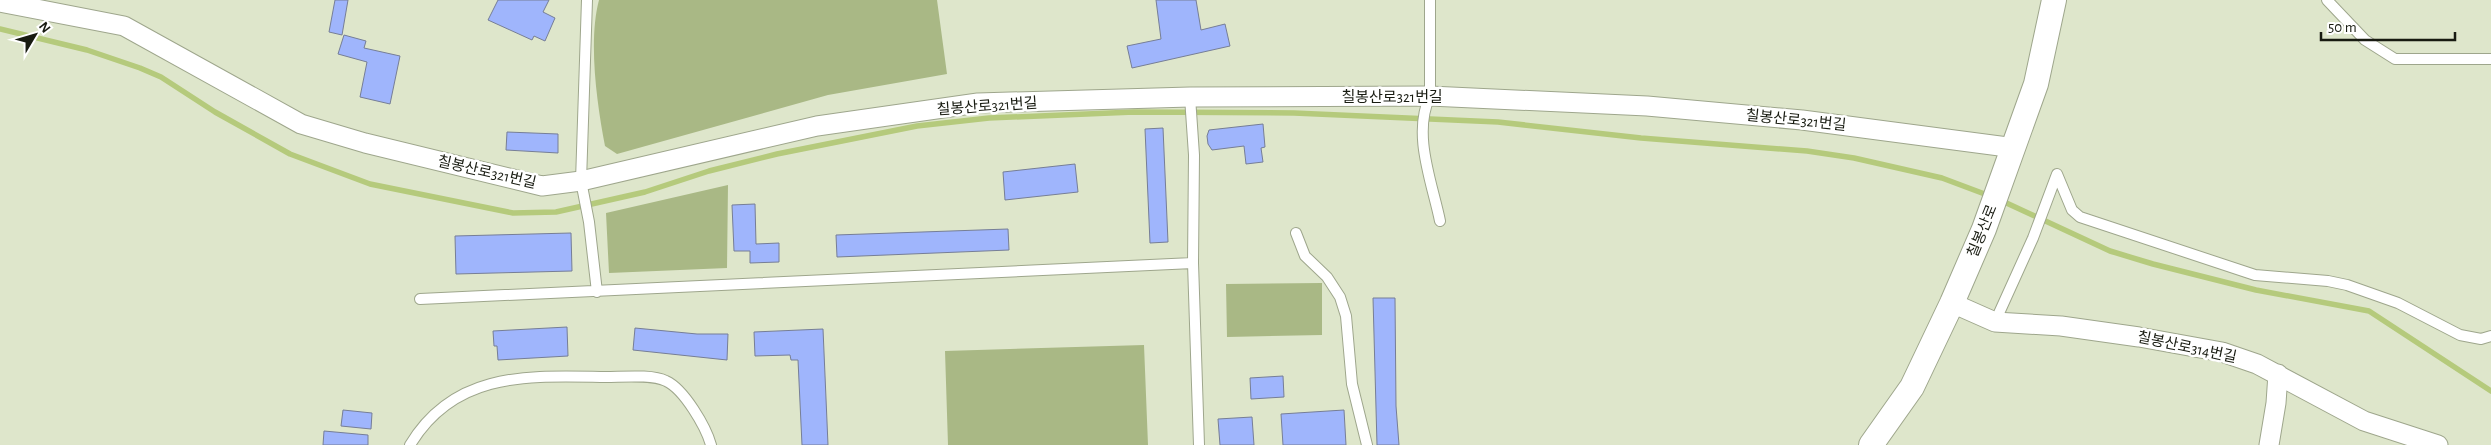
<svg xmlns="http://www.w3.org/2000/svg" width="2491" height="445" viewBox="0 0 2491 445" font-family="'Alegreya Sans','Noto Sans KR',sans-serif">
<rect width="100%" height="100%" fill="#dee6cb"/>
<path fill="#a9b885" d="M599,0H937L947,74L828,95L617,154L605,146C597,104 588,41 599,0Z
M728,185L727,268L609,273L606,213Z
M1322,283V335L1227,337L1226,284Z
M1144,345L1148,445H948L945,351Z"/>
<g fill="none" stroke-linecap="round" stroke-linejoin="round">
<path stroke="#b5ca7c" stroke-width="5.5" d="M0,29L87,50L140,68L161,77L215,112L290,154L370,184L513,213L556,212L645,192L709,171L777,154L917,126L989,118L1134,112L1294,113L1498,122L1641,138L1807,151L1854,158L1942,178L1990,196
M2000,200L2110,251L2153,264L2256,290L2369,311L2491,391"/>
</g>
<path fill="#9fb5fc" stroke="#767e96" d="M335,0H348L342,35L329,32Z
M498,0H549L543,12L555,18L545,41L534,36L532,40L488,20Z
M1156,0H1196L1201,30L1225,24L1230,46L1132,68L1127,46L1161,39Z
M344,35L366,41L364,48L400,56L390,104L360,97L367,62L338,54Z
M1263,124L1265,147L1261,148L1263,162L1246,164L1244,146L1212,150L1208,144L1207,136L1209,130Z
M1163,128L1168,242L1150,243L1145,129Z
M507,132L558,134V153L506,150Z
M1075,164L1078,192L1005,200L1003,172Z
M755,204L756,244L779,243V262L750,263V251H734L732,205Z
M1008,229L1009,250L837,257L836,235Z
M571,233L572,271L456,274L455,236Z
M1373,298H1395L1396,406L1399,445H1377Z
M567,327L568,356L498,360L497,346H494L493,331Z
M635,328L697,334H728L727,360L633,350Z
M823,329L828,445H802L798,360H791L790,355L755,356L754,332Z
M1283,376L1284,397L1251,399L1250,378Z
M343,410L372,413L371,429L341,426Z
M1344,410L1346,445H1283L1281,414Z
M1252,417L1254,445H1220L1218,419Z
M324,431L368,435V445H323Z"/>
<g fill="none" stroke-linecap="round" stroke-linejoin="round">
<defs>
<path id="service" d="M587,0L581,181L589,222L597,292
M1430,0V96C1412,134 1432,182 1440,221
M2327,0L2365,40L2395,59H2491
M1190,97L1194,155L1193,263L1199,445
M1296,233L1305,256L1327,277L1340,297L1346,316L1352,384L1367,445
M420,299L1193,263
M1995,322L2033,238L2057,174L2072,210L2080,217L2255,275L2328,281L2347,285L2398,303L2460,335L2481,339L2491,336
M410,445C455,370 530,376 606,377C622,377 652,374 666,381C684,389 706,427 711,445"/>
<path id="minor" d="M0,2L124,26L301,124L365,143L542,186L581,181L817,126L978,103L1190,97L1430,96L1647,106L1802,120L2015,148
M1952,303L1995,322L2061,326L2139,337L2222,352L2257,364L2364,421L2438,445
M2269,445L2276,403L2278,374"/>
<path id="tertiary" d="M1871,445L1912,387L1952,303L1984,229L2036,84L2054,0"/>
</defs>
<use href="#service" stroke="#9ea68c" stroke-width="12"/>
<use href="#minor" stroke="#9ea68c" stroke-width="21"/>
<use href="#tertiary" stroke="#9ea68c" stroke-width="26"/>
<use href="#service" stroke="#fff" stroke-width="10"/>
<use href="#minor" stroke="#fff" stroke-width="19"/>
<use href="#tertiary" stroke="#fff" stroke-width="24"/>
</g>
<g text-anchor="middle" stroke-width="5" stroke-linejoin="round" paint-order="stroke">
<g font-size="15" fill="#181b11" stroke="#fff">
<text x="1392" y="102">칠봉산로321번길</text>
<text transform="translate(987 106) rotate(-4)" y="5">칠봉산로321번길</text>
<text transform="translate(1796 120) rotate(6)" y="5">칠봉산로321번길</text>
<text transform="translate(487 172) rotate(13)" y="5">칠봉산로321번길</text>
<text transform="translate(1982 231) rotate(-68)" y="5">칠봉산로</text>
<text transform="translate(2187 347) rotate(12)" y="5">칠봉산로314번길</text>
</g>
</g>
<g transform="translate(35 35) rotate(52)" stroke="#ffffff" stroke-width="4" paint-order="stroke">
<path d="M0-4L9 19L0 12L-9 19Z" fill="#181b11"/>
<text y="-8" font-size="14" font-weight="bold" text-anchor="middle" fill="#181b11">N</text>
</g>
<path d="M2321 32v8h134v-8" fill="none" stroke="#181b11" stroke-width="2.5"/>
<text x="2328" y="32" font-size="15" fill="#181b11" stroke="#ffffff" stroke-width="4" paint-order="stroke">50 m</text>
</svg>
